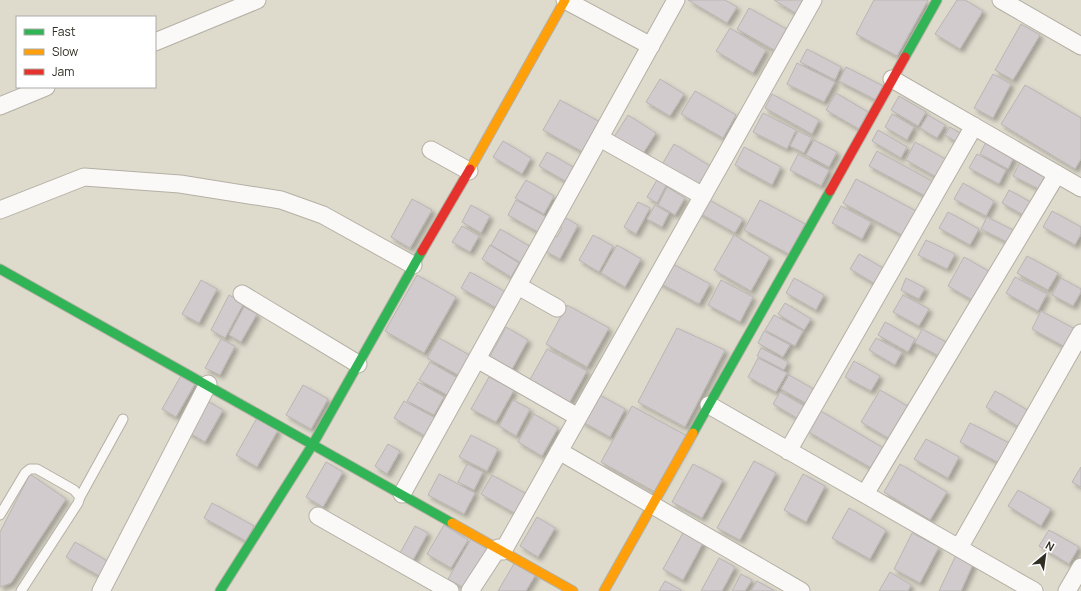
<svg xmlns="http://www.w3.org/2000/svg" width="1081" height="591" viewBox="0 0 1081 591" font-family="Manrope,sans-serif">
<defs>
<filter id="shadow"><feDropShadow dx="3.5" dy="3.5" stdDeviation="2" flood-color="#0004"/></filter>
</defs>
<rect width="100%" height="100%" fill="#dedacc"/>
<path fill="#d2cbce" stroke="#b9b5b3" filter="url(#shadow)" d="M688,0H725L737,7L727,23Z
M774,0H806L797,14Z
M874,0H928L897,56L856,34Z
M957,0H965L983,11L960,49L935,34Z
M749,8L788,30L776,51L737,29Z
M1021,24L1040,35L1013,80L995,70Z
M730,28L766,50L753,73L716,51Z
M807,49L841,67L835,80L800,62Z
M797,63L835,82L824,102L787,84Z
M846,67L883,86L876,100L839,81Z
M993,74L1011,84L993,118L974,108Z
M660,79L684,94L670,116L646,102Z
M1025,85L1081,118V159L1075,169L1001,124Z
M695,91L736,115L723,138L681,114Z
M836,93L868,112L859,129L826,110Z
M772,94L819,120L812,134L765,108Z
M899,96L926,112L918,126L891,110Z
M560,100L600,122L583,152L543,130Z
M763,113L796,130L787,149L753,132Z
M892,114L914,127L907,140L885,127Z
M628,115L656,133L642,155L614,137Z
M928,115L945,125L937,138L920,128Z
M950,127L960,133L955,141L945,135Z
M878,130L907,147L901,158L872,141Z
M798,131L812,138L804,153L790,146Z
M814,140L837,152L829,167L806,155Z
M503,141L531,158L522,174L493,157Z
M915,142L947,160L938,178L906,160Z
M986,142L1014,157L1008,169L980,154Z
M674,144L710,166L696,189L660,168Z
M744,147L781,167L772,185L735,165Z
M877,151L939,185L931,199L869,166Z
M547,152L575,168L567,182L539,166Z
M798,154L829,170L821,186L790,170Z
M977,154L1006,170L999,184L969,168Z
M1022,158L1051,172L1043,191L1013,176Z
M660,175L669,180L657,203L647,197Z
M856,179L916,211L902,235L843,203Z
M526,180L554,196L544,214L515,198Z
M963,183L994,201L986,216L954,199Z
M667,187L685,198L675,215L658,205Z
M1009,190L1034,204L1027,217L1002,203Z
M704,197L743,219L735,233L696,211Z
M412,199L432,210L410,248L391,237Z
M516,200L548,218L540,233L508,215Z
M760,200L805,224L789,254L744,230Z
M638,202L650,208L636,234L624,227Z
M471,205L490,216L481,233L462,222Z
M655,205L669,213L662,227L647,219Z
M841,206L871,222L862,239L832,223Z
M1052,211L1081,227V234L1075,245L1043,227Z
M948,212L979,229L970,245L939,228Z
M564,217L578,225L560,259L545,251L554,236L557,237L562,228L559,226Z
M987,217L1013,230L1007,242L981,229Z
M462,226L479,236L470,252L452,242Z
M500,229L531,247L521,263L491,245Z
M593,235L613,246L599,272L579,260Z
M734,235L770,257L751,291L714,270Z
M926,240L955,254L947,269L918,255Z
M490,245L519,263L511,277L482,259Z
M617,245L641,259L625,287L601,273Z
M859,254L888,271L879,286L850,269Z
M1027,256L1058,273L1048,290L1017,273Z
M964,257L992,273L976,302L948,286Z
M667,261L710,284L699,304L656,281Z
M470,272L509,294L500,310L461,288Z
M417,275L456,297L424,353L385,331Z
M1015,277L1047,294L1038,311L1006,293Z
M794,278L824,295L816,310L786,293Z
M906,278L925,288L919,299L901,290Z
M1061,278L1081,289V292L1073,306L1052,295Z
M201,280L217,289L199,323L182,314Z
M721,280L753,297L740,322L708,305Z
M229,295L244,303L225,338L211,330Z
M903,295L929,309L919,326L893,312Z
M785,303L811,319L804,330L778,314Z
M567,305L609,328L587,367L546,344Z
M244,307L257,314L241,342L229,335Z
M1041,311L1077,330L1067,348L1032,329Z
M774,315L803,331L795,346L765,330Z
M885,322L915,339L908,352L878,335Z
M506,327L528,340L511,371L489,358Z
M677,328L725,350L685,427L638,402Z
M922,329L946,342L939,356L915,343Z
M764,331L790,345L783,357L758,343Z
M439,338L471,356L460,376L427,358Z
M876,338L902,352L895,365L869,350Z
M221,339L235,346L220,375L205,368Z
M761,348L788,362L784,370L757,356Z
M547,349L587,371L568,405L528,383Z
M758,358L787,373L776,392L748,377Z
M854,361L880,376L871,391L845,377Z
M430,362L461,380L451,397L419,380Z
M182,374L196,382L176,417L162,409Z
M789,375L817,391L809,405L781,389Z
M489,377L514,390L496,422L471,409Z
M418,382L444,397L434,415L407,401Z
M303,385L328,399L311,429L286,415Z
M880,390L909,407L890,439L861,422Z
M995,391L1034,414L1024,430L986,407Z
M780,392L804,406L797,418L773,404Z
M596,393L625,409L610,437L581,421Z
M204,399L223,410L205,442L186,431Z
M513,400L530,409L516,436L499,426Z
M404,401L439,420L429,438L394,418Z
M632,406L689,437L657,493L601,462Z
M819,410L885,449L873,469L807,431Z
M534,414L558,428L542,456L518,442Z
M257,418L278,430L257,467L236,455Z
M970,423L1011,444L1001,464L960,442Z
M471,435L498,449L487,471L459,457Z
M926,439L959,457L948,478L914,459Z
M388,444L400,451L387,474L375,466Z
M754,461L776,473L740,540L717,528Z
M326,462L343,472L323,507L306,497Z
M467,464L483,472L474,490L458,482Z
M693,464L723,480L702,518L672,502Z
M900,464L947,492L930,520L884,492Z
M1081,467V487L1072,482Z
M30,474L66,499L11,583L0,587V532Z
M439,474L475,493L464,514L428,495Z
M803,474L825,486L806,522L784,510Z
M492,475L528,495L518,515L481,494Z
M1018,490L1051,509L1041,526L1008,506Z
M212,503L254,526L246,541L204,518Z
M849,508L886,530L870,559L832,538Z
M537,517L555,528L538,557L520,546Z
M444,525L468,540L451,568L427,554Z
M415,526L428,533L413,560L400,553Z
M1049,530L1079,547L1069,564L1039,546Z
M684,531L704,541L683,580L663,569Z
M912,533L939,547L920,583L894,569Z
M471,539L489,549L466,589L448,579Z
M75,542L112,564L103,578L66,557Z
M957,553L974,562L961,591H939Z
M719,558L735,567L722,591H701Z
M515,562L536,574L526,591H498Z
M890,572L911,585L908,591H879Z
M741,574L752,580L745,591H732Z
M665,581L681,590L680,591H659Z
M757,581L775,591H751Z"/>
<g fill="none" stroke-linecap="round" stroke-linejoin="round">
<defs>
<path id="lane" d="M80,497L123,419
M0,515L25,473L30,469H37L74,490L80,497L78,503L21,591"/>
<path id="street" d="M565,0L651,46
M1001,0L1081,46
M155,42L257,0
M892,79L1081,188
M0,106L46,87
M600,138L703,196
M431,150L469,171
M0,210L84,177L180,184L281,200L323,215L413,265
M518,286L557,308
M242,294L358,364
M477,359L578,417
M709,405L1034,591
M559,451L801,591
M788,451L974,126
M402,494L676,0
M865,494L1057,174
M318,516L450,591
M959,548L1081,333
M503,551L813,0
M101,591L208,384
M470,591L498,548
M1067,591L1081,567"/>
<path id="fast" d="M905,57L937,0
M0,269L452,523
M693,433L830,191
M220,591L313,444L422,251"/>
<path id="slow" d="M470,169L565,0
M452,523L573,591
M604,591L693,433"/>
<path id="jam" d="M830,191L905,57
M422,251L470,169"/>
</defs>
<use href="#lane" stroke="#b4b0a5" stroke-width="11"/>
<use href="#street" stroke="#b4b0a5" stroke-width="19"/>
<use href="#fast" stroke="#b4b0a5" stroke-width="11"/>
<use href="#slow" stroke="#b4b0a5" stroke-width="11"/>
<use href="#jam" stroke="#b4b0a5" stroke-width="11"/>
<use href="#lane" stroke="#faf9f7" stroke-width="9"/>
<use href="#street" stroke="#faf9f7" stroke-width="17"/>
<use href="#fast" stroke="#30b455" stroke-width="9"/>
<use href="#slow" stroke="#ff9f0a" stroke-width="9"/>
<use href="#jam" stroke="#e5322d" stroke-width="9"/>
</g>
<rect x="16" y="16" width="140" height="72" fill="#ffffff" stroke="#acaba7"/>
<rect x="24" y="29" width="20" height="6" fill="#30b455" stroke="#acaba7"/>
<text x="52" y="36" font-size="12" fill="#302d23">Fast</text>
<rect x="24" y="49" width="20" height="6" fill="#ff9f0a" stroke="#acaba7"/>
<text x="52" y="56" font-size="12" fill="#302d23">Slow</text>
<rect x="24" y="69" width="20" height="6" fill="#e5322d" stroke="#acaba7"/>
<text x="52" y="76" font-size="12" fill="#302d23">Jam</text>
<g transform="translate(1045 555) rotate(29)" stroke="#ffffff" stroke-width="3" paint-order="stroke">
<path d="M0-3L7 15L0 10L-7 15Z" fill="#302d23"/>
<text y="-6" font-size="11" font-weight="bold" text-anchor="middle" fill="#302d23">N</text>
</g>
</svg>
